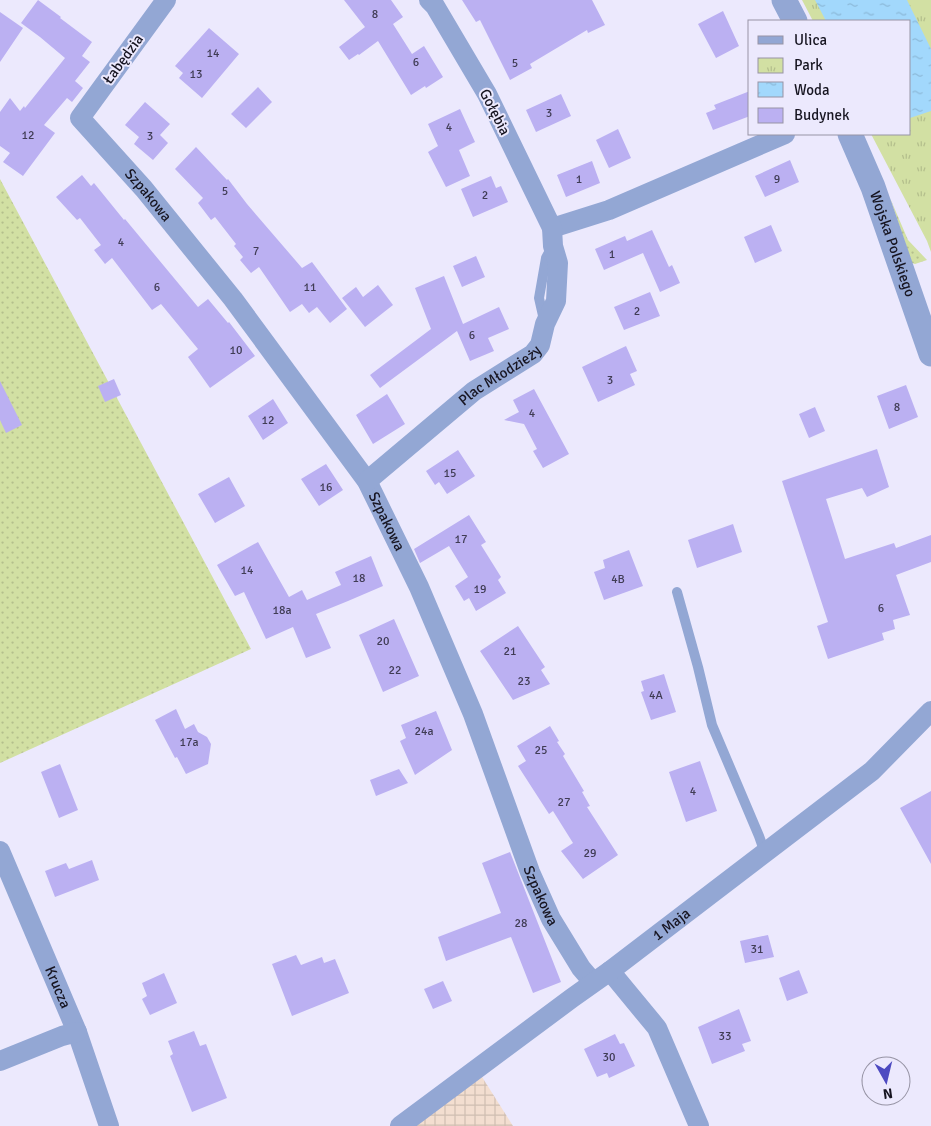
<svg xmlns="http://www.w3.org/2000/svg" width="931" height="1126" viewBox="0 0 931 1126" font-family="Signika,sans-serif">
<defs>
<pattern id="industrial-grid" width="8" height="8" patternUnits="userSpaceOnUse" patternTransform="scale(1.25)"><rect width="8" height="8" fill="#f3ded0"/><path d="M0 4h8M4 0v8" fill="none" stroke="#d0beb2"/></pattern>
<pattern id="grass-dots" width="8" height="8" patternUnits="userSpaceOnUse" patternTransform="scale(1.25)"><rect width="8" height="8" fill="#d2e0a3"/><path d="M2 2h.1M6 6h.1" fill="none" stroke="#b4bf8c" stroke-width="1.8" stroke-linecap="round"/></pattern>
<pattern id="park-tufts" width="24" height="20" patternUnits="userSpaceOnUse" patternTransform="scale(1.25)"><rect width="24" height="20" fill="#d2e0a3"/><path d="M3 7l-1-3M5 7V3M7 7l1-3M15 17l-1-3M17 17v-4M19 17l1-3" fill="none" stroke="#b4bf8c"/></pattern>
<pattern id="water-ripples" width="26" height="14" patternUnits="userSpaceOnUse" patternTransform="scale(1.25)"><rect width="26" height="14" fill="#a2d8fc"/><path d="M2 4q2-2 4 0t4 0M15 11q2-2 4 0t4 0" fill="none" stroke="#8bb8d8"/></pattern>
</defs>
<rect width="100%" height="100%" fill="#ece9fd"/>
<path fill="url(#industrial-grid)" d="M477,1069L513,1126H405Z"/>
<path fill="url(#grass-dots)" d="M0,179L251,649L0,763Z
M890,198L908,240L927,260L915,264L912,263Z"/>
<path fill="url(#park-tufts)" d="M802,0H931V252L927,241L871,134H910V21H813Z"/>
<path fill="url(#water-ripples)" d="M815,0H907L931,49V111L910,118V21H826Z"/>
<path fill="#bbb0f2" d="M38,0L61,17L60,18L92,42L82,56L90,62L75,81L83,88L72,102L67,98L44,125L55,133L23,176L3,162L10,153L0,146V112L10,98L20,111L24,106L25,108L65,58L40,37L21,23Z
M344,0H391L403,17L393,24L412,54L424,46L443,77L426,88L425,86L411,95L378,41L359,55L358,54L349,60L339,47L365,27Z
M462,0H592L605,25L588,33L587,30L530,64L532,68L510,80L480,20L476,22Z
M723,11L739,46L716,58L698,24Z
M0,12L23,28L0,62Z
M209,28L239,54L202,98L179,78L183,73L175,66Z
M258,87L272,102L246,128L231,114Z
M750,91V116L713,130L706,113L716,109L714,105Z
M561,94L571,116L536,132L526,110Z
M145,102L170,124L160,135L168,143L153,160L134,144L139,137L125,125Z
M460,109L475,142L459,150L470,176L446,187L428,152L438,146L428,124Z
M618,129L631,158L609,168L596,140Z
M196,147L227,180L228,179L247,204L302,268L312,262L347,309L330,323L317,307L309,313L302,304L290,312L259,267L251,273L240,260L243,257L234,246L236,244L215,217L211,220L198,203L203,198L175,169Z
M790,160L799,182L765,197L755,176Z
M592,161L600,183L566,197L557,175Z
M82,175L91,186L94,183L124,220L125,219L198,307L208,299L228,323L229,322L255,356L210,388L188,357L198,349L161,304L152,310L112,258L105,264L94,250L101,245L80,218L77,220L56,197Z
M491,176L496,188L501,186L508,202L473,217L461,189Z
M771,225L782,251L755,263L744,237Z
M652,230L669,267L672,265L680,283L660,292L643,253L604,270L595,249L625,236L627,241Z
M476,256L485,277L462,287L453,266Z
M444,276L463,324L499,307L509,329L488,338L494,351L470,361L457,331L380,388L370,375L431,329L415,288Z
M378,285L393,305L365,327L342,298L356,287L363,297Z
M650,292L660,316L624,330L614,307Z
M626,346L637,371L630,374L635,385L598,402L582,367Z
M114,379L121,395L105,402L98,386Z
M0,381L22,425L6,433L0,420Z
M906,385L918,417L889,429L877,396Z
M534,389L569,454L543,468L533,451L537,449L524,424L504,420L519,412L513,400Z
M387,394L405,424L373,444L356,415Z
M273,399L288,423L263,440L248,416Z
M815,407L825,431L809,438L799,414Z
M877,449L889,487L867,497L862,488L826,499L845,559L894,543L896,548L931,535V562L896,575L910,615L893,620L895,629L882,633L884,640L828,659L817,626L828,622L782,481Z
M458,450L475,476L447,494L439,482L435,485L426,471Z
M326,464L343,490L319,506L301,479Z
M229,477L245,506L215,523L198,494Z
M469,515L486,542L481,545L501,577L498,580L506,593L476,611L469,598L464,601L455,586L468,577L449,546L420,563L414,549Z
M733,524L742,552L697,568L688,540Z
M258,542L289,597L302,590L307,600L341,585L335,572L371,556L383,586L348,601L316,614L331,648L306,658L293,627L266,639L244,592L235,596L217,565Z
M629,550L643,586L604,600L594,572L605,568L603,560Z
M394,619L419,676L383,692L359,635Z
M518,626L545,667L541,670L550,684L513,700L480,651Z
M664,674L676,712L651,720L641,692L644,691L641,681Z
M176,709L185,729L194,724L198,732L207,737L211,744L208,764L186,774L177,757L175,758L155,720Z
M436,711L452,750L415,775L400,741L406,738L401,725Z
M550,726L559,741L557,742L565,754L563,756L584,791L582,792L590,806L587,807L618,855L583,879L561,851L573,843L553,811L549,814L518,766L526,761L517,746Z
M700,761L717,811L686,822L669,772Z
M60,764L78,810L59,818L41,772Z
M399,769L408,783L376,796L370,780Z
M931,791V864L900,808Z
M510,852L561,982L533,993L511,937L446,961L438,937L501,913L482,863Z
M92,860L99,880L55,897L45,871L66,863L69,869Z
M768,935L774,957L745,963L740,941Z
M296,955L301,965L322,957L324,963L335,959L349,993L292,1016L272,964Z
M799,970L808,993L787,1001L779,978Z
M164,973L177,1003L150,1015L142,999L147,996L142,983Z
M443,981L452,1001L433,1009L424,989Z
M739,1009L751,1041L742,1044L745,1051L712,1064L698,1027Z
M194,1031L200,1046L206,1044L227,1098L192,1112L170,1056L173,1054L168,1041Z
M615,1034L620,1044L624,1043L635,1066L609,1078L607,1073L597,1077L584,1049Z"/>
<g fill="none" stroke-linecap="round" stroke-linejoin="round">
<path stroke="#93a7d4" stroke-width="10" d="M544,320L539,298L546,258L552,247
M677,592L698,667L712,725L759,836L765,853"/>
<g stroke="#93a7d4" stroke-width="20">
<path id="s1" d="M166,0L80,118L144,189L233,299L367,481L419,587L473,714L530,872L551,919L581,968L593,982"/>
<path d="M552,228L609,210L785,134"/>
<path id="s2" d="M367,481L474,391L533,354L540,345L545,324L556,301L558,263L553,246L552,228L487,94L435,6L429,0"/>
<path id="s3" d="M0,851L77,1032L109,1126"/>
<path d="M610,971L657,1028L699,1126"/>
<path d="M0,1061L62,1036L77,1032"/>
<path id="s4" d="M400,1126L572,998L610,971L872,771L931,711"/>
</g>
<g stroke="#93a7d4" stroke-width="25">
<path d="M784,0L795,21"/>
<path id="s5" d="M850,134L873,187L931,354"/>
</g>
</g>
<g text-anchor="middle" stroke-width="4" stroke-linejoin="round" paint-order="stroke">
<g font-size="12" fill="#403c55">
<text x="375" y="18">8</text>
<text x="213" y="57">14</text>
<text x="416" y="66">6</text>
<text x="515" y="67">5</text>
<text x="196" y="78">13</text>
<text x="549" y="117">3</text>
<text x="449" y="131">4</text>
<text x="28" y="139">12</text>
<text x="150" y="140">3</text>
<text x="579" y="183">1</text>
<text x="777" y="183">9</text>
<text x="225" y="195">5</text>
<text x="485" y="199">2</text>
<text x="121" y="246">4</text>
<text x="256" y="255">7</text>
<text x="612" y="258">1</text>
<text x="157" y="291">6</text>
<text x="310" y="291">11</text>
<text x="637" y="315">2</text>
<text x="472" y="339">6</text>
<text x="236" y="354">10</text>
<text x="610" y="384">3</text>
<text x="897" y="411">8</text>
<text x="532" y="417">4</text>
<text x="268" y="424">12</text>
<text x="450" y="477">15</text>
<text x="326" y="491">16</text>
<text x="461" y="543">17</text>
<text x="247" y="574">14</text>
<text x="359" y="582">18</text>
<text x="618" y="583">4B</text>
<text x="480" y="593">19</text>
<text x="881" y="612">6</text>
<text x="282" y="614">18a</text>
<text x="383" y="645">20</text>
<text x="510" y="655">21</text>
<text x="395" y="674">22</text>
<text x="524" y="685">23</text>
<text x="656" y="699">4A</text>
<text x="424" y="735">24a</text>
<text x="189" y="746">17a</text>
<text x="541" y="754">25</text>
<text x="693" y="795">4</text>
<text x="564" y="806">27</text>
<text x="590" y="857">29</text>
<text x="521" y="927">28</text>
<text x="757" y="953">31</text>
<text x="725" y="1040">33</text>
<text x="609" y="1061">30</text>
</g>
<g font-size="15" fill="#171521" stroke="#ece9fd">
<text transform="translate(123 59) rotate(-54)" y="5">Łabędzia</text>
<text transform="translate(495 112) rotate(63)" y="5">Gołębia</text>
<text dy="5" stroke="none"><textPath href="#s1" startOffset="249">Szpakowa</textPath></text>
<text dy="5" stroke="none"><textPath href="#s5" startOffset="118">Wojska Polskiego</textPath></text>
<text dy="5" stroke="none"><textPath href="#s2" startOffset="170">Plac Młodzieży</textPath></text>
<text dy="5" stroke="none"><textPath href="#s1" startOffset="654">Szpakowa</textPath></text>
<text dy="5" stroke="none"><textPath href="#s1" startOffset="1059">Szpakowa</textPath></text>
<text dy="5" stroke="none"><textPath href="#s4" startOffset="338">1 Maja</textPath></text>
<text dy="5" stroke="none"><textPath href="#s3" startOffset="148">Krucza</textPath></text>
</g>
</g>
<rect x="748" y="20" width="162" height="115" fill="#ece9fd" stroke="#9794a5"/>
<rect x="758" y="36" width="25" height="8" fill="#93a7d4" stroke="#9794a5"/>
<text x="794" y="45" font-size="15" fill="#171521">Ulica</text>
<rect x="758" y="58" width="25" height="15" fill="url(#park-tufts)" stroke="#9794a5"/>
<text x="794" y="70" font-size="15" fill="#171521">Park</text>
<rect x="758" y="82" width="25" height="15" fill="url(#water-ripples)" stroke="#9794a5"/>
<text x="794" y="95" font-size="15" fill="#171521">Woda</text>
<rect x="758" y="108" width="25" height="15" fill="#bbb0f2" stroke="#9794a5"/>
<text x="794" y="120" font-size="15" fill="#171521">Budynek</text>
<g transform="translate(886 1081) rotate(172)"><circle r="24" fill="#ece9fd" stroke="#9794a5"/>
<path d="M0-4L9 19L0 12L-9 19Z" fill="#4d4ac1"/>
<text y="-8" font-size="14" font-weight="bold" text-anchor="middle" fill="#171521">N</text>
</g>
</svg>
